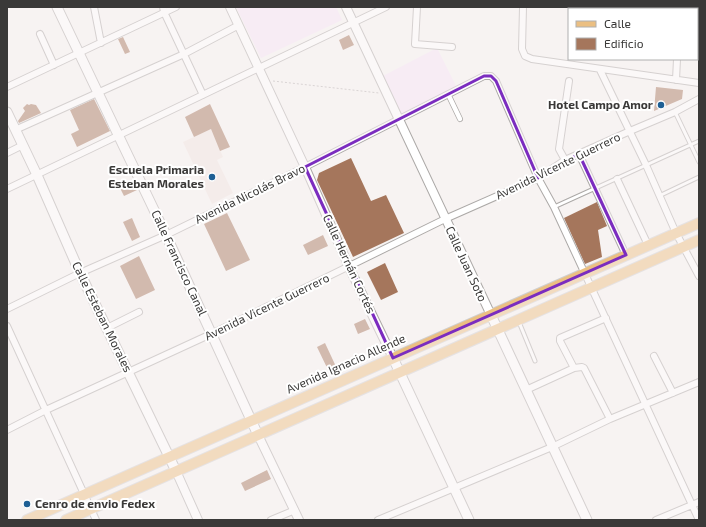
<svg xmlns="http://www.w3.org/2000/svg" width="706" height="527" viewBox="0 0 706 527" font-family="'Exo 2',sans-serif">
<rect width="100%" height="100%" fill="#f7f3f2"/>
<path fill="#f5e4f6" d="M236,7H336L342,20L261,58Z
M437,48L456,86L402,115L383,76Z"/>
<path fill="#f0e5e0" d="M211,129L223,157L217,160L233,193L212,204L183,142Z"/>
<path fill="#a5765c" d="M349,35L354,45L343,50L339,40Z
M123,37L130,52L125,54L118,39Z
M656,87L683,90L682,99L654,111Z
M94,99L110,131L77,147L71,134L79,130L70,110Z
M27,104L29,105L31,104L36,105L41,113L19,123L18,121L25,111L23,108Z
M210,104L230,147L220,151L211,129L194,137L185,117Z
M351,158L371,201L386,195L404,233L353,257L317,180L319,173Z
M134,182L137,190L124,196L120,188Z
M597,202L607,226L598,230L602,257L585,264L564,218Z
M227,213L250,260L226,271L204,224Z
M132,218L140,237L132,241L123,222Z
M323,235L328,246L308,255L303,245Z
M139,256L155,290L136,299L120,266Z
M385,263L398,292L381,300L367,272Z
M365,319L370,329L358,334L354,324Z
M325,343L339,373L331,376L317,347Z
M267,470L271,479L245,491L241,483Z"/>
<g fill="none" stroke-linecap="round" stroke-linejoin="round">
<defs>
<path id="service" d="M582,9L583,7
M675,112L699,162
M659,196L699,177
M554,207L699,141
M519,322L535,361"/>
<path id="pedestrian" d="M448,94L460,119"/>
<path id="minor" d="M94,7L101,43
M163,7L164,12L203,95
M417,7L415,44L452,47
M523,7L522,49L525,56L532,59L699,83
M644,7L666,9
M679,9V7
M697,12H699
M40,34L54,65
M600,70L646,165L676,233L699,276
M676,80L677,59
M7,87L176,7
M15,130L184,54L239,25
M7,153L23,145
M579,154L626,255
M565,160L559,149L569,81
M617,179L648,245
M7,189L386,7
M7,309L80,273L166,235L305,167L484,76H491L496,81L538,178L554,207L699,520
M7,326L96,520
M107,328L139,312
M654,356L673,393
M574,368L560,341V338L606,318
M526,390L574,368L582,367L584,368L610,419
M7,430L46,410L211,334L445,219L538,178L565,160L630,131L675,112L699,99
M271,520L295,510
M378,520L552,447L610,419L699,382
M656,520L699,502"/>
<path id="tertiary" d="M230,7L305,167L349,267L393,358
M346,7L491,315
M258,435L299,520
M176,471L198,520"/>
<path id="secondary" d="M57,7L166,235L258,435
M7,112L37,175L80,273L176,471
M491,315L587,520
M393,358L469,520"/>
<path id="primary" d="M27,520L699,223
M66,520L699,240"/>
</defs>
<use href="#service" stroke="#aca9a7" stroke-width="5"/>
<use href="#pedestrian" stroke="#aca9a7" stroke-width="6"/>
<use href="#minor" stroke="#aca9a7" stroke-width="8"/>
<use href="#tertiary" stroke="#aca9a7" stroke-width="10"/>
<use href="#secondary" stroke="#aca9a7" stroke-width="11"/>
<use href="#primary" stroke="#d0cfcf" stroke-width="12"/>
<path stroke="#b3b0af" stroke-width="1" stroke-dasharray="2 2" stroke-linecap="butt" d="M273,81L379,93"/>
<use href="#service" stroke="#fff" stroke-width="3"/>
<use href="#pedestrian" stroke="#fff" stroke-width="4.5"/>
<use href="#minor" stroke="#fff" stroke-width="6"/>
<use href="#tertiary" stroke="#fff" stroke-width="8"/>
<use href="#secondary" stroke="#fff" stroke-width="9"/>
<use href="#primary" stroke="#ebbf82" stroke-width="10"/>
</g>
<path d="M0 0H706V527H0ZM484,76H491L496,81L538,178L579,154L626,255L393,358L305,167Z" fill="#f7f3f2" fill-opacity=".55" fill-rule="evenodd"/>
<path fill="none" stroke="#7b2cbf" stroke-width="3" stroke-linejoin="round" d="M484,76H491L496,81L538,178L579,154L626,255L393,358L305,167Z"/>
<g fill="#1e5f94" stroke="#fff" stroke-width="1.5">
<circle cx="661" cy="105" r="4"/>
<circle cx="212" cy="177" r="4"/>
<circle cx="27" cy="504" r="4"/>
</g>
<g text-anchor="middle" stroke-width="4" stroke-linejoin="round" paint-order="stroke">
<g font-size="12" font-weight="bold" fill="#3a3938" stroke="#fff" text-anchor="end">
<text x="653" y="109">Hotel Campo Amor</text>
<text x="204" y="174">Escuela Primaria<tspan x="204" dy="14">Esteban Morales</tspan></text>
<text x="35" y="508" text-anchor="start">Cenro de envio Fedex</text>
</g>
<g font-size="12" fill="#3a3938" stroke="#fff">
<text transform="translate(558 166) rotate(-26)" y="4">Avenida Vicente Guerrero</text>
<text transform="translate(250 194) rotate(-26)" y="4">Avenida Nicolás Bravo</text>
<text transform="translate(179 263) rotate(65)" y="4">Calle Francisco Canal</text>
<text transform="translate(349 264) rotate(65)" y="4">Calle Hernán Cortés</text>
<text transform="translate(466 264) rotate(65)" y="4">Calle Juan Soto</text>
<text transform="translate(267 307) rotate(-26)" y="4">Avenida Vicente Guerrero</text>
<text transform="translate(102 317) rotate(64)" y="4">Calle Esteban Morales</text>
<text transform="translate(346 364) rotate(-24)" y="4">Avenida Ignacio Allende</text>
</g>
</g>
<rect width="706" height="527" fill="none" stroke="#3a3938" stroke-width="16"/>
<rect x="568" y="8" width="130" height="52" fill="#ffffff" stroke="#b0b0af"/>
<rect x="576" y="21" width="20" height="6" fill="#ebbf82" stroke="#b0b0af"/>
<text x="604" y="28" font-size="12" fill="#3a3938">Calle</text>
<rect x="576" y="38" width="20" height="12" fill="#a5765c" stroke="#b0b0af"/>
<text x="604" y="48" font-size="12" fill="#3a3938">Edificio</text>
</svg>
